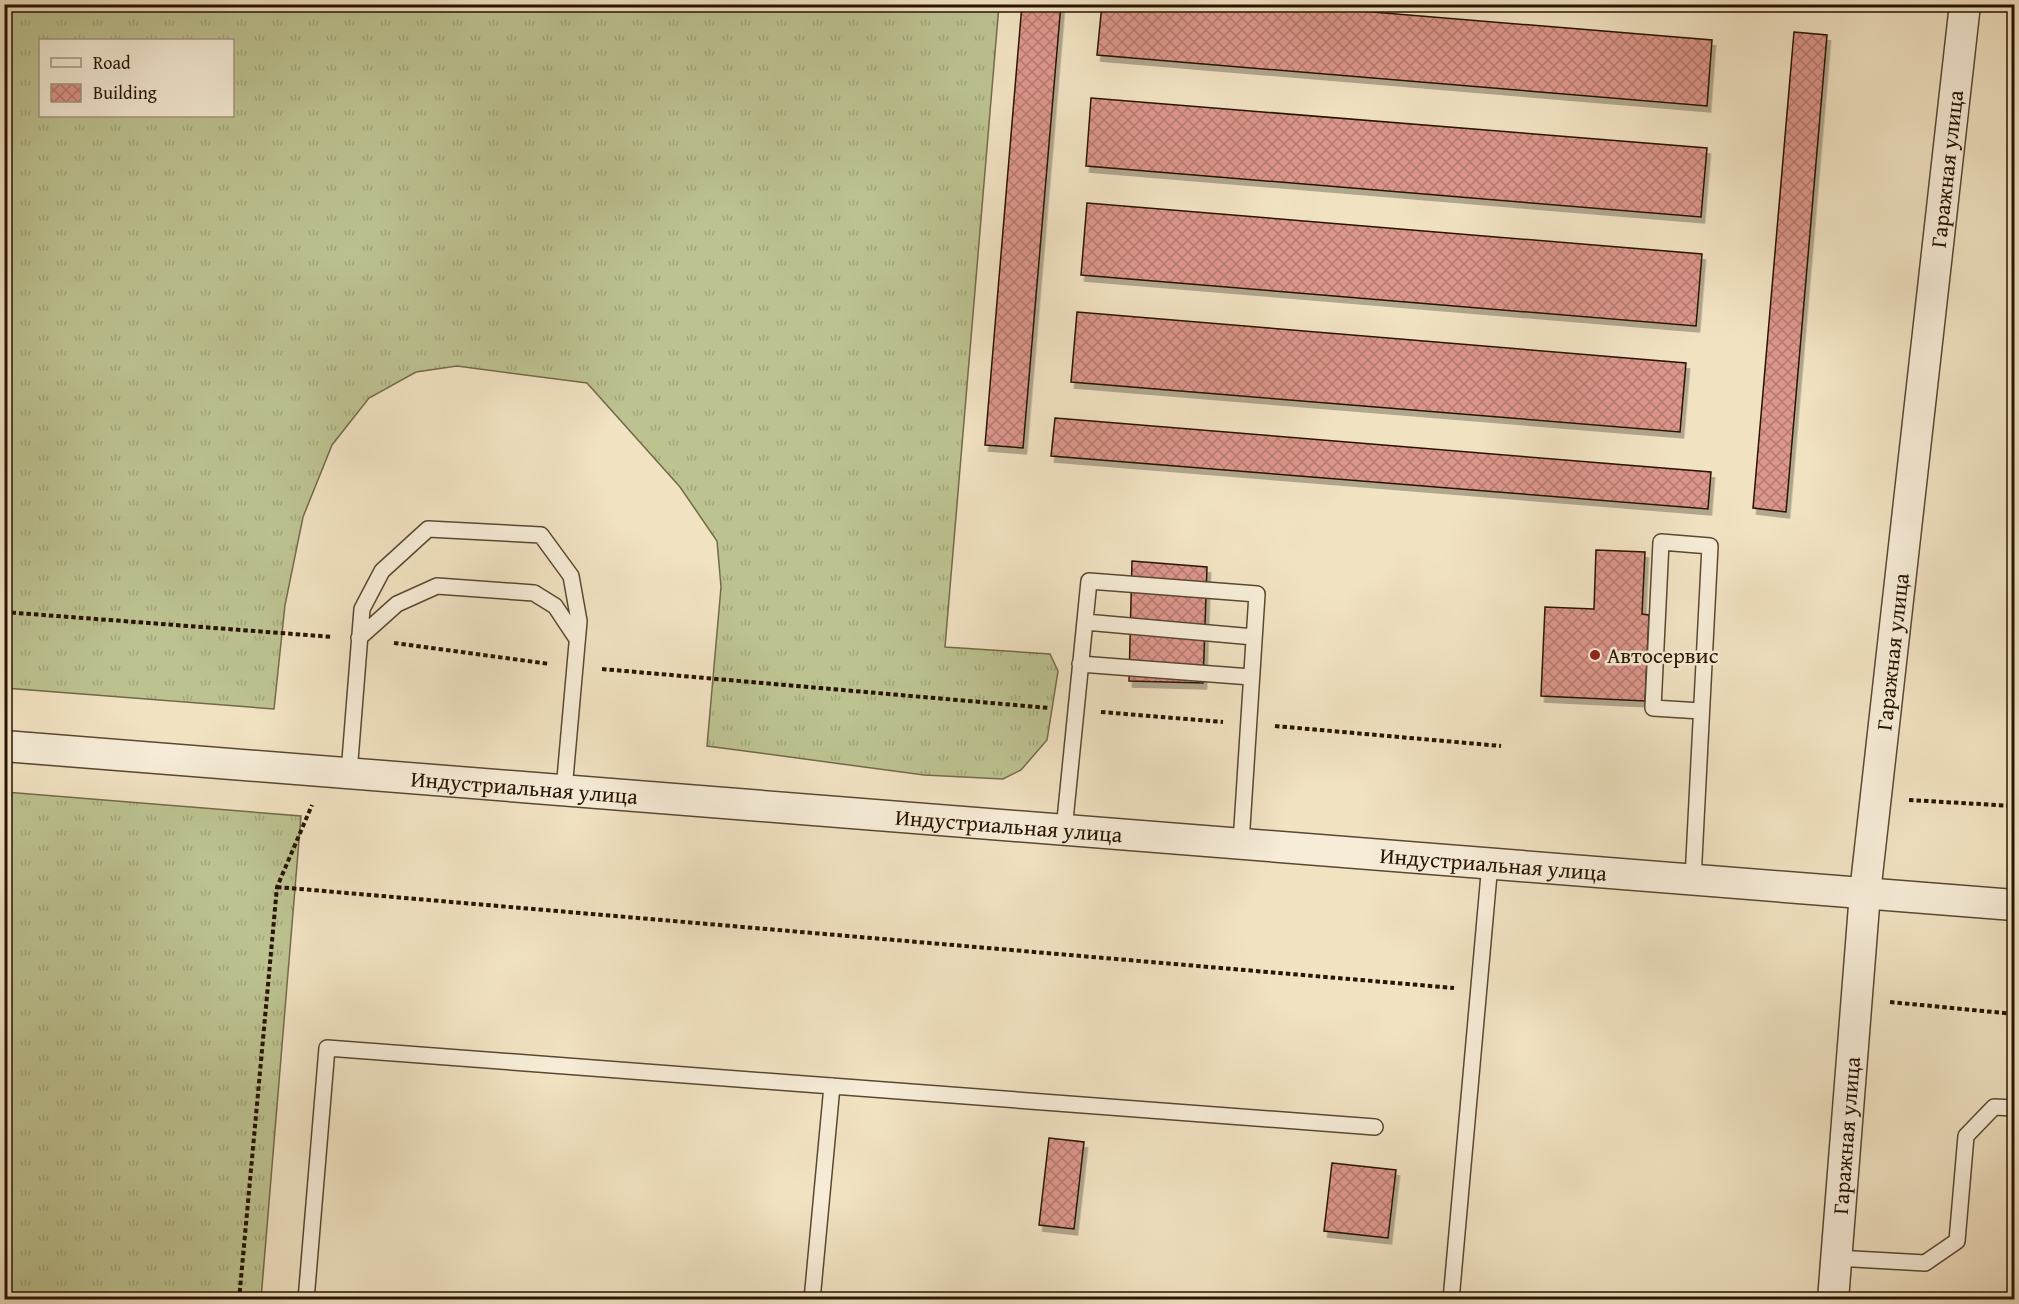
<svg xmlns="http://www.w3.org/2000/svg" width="2019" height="1304" viewBox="0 0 2019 1304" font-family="'Gentium Book Plus',serif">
<defs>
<pattern id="grass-tufts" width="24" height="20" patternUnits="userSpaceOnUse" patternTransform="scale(1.5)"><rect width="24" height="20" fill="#bdc291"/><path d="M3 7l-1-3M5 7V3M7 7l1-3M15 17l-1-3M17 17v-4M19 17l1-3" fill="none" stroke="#a2a67b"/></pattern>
<pattern id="building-cross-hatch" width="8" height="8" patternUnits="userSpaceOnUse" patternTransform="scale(1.5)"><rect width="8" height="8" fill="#dd968b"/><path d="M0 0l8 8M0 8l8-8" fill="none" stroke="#b3796f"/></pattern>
<filter id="shadow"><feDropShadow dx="3.5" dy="6" stdDeviation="0" flood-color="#0004"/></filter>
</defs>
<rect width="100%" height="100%" fill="#f1e2c2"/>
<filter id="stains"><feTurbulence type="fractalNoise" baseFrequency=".00333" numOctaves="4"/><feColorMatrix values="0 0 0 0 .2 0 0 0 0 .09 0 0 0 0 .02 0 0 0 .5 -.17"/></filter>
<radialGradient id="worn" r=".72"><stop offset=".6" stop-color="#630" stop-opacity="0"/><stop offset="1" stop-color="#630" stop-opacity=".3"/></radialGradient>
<path fill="url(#grass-tufts)" stroke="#726b48" stroke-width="1.5" fill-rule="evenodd" d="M4,5H999L945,647L1050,654L1058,671L1047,740L1021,770L1003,779L924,775L707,746L721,587L717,541L680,487L587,383L457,366L416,372L369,398L332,445L303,517L285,605L274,709L5,688ZM40,40H232V116H40Z
M5,792L301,816L261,1299H5Z"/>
<path fill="url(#building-cross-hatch)" stroke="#281400" stroke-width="1.5" filter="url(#shadow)" d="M1022,4H1061L1023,448L985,445Z
M1102,4H1276L1712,40L1707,106L1097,55Z
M1794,32L1827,35L1786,512L1753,508Z
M1091,98L1707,148L1701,217L1086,166Z
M1087,203L1702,254L1696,326L1081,275Z
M1077,312L1686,363L1680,432L1071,382Z
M1055,418L1711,472L1708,509L1051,456Z
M1596,550L1645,552L1642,614L1649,615L1645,701L1541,696L1545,607L1594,609Z
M1132,561L1207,567L1203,683L1129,681Z
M1049,1138L1084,1142L1074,1229L1039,1225Z
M1332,1163L1396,1170L1388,1238L1324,1231Z"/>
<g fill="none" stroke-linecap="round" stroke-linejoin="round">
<defs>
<path id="service" d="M1085,622L1254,637
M359,638L397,604L437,586L534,593L555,606L577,639
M1080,664L1251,677
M349,773L362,609L382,571L428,529L541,535L571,576L579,621L564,790
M1064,830L1089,581L1257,594L1241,843
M1693,879L1710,546L1661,542L1653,708L1701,711
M1836,1258L1925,1263L1957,1241L1966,1136L1994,1107L2014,1108
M306,1300L327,1048L1375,1127
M812,1300L832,1086
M1451,1300L1490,863"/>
<g id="minor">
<path id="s1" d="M4,746L2014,905"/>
<path id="s2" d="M1833,1300L1865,893L1965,4"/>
</g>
</defs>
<use href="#service" stroke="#5a4830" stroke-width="18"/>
<use href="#minor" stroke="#5a4830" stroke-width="33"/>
<path stroke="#281400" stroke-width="4" stroke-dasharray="4.5 3" stroke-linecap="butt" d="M4,612L333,637
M394,643L550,664
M602,669L1049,708
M1101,712L1223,722
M1275,726L1501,746
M1909,800L2014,806
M277,887L1454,988
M1890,1002L2014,1014
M239,1300L277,887L312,805"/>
<use href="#service" stroke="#f6ecd7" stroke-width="15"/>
<use href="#minor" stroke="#f6ecd7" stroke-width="30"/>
</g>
<circle fill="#8f2418" stroke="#f6ecd7" stroke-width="2" cx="1595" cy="655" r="6"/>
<g text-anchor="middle" stroke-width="5" stroke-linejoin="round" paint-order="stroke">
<g font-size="22" fill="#281400" stroke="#f6ecd7">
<text dy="8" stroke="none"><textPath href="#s2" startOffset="1137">Гаражная улица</textPath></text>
<text dy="8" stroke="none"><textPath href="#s2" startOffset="651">Гаражная улица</textPath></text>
<text dy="8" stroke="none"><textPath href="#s1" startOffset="522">Индустриальная улица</textPath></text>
<text dy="8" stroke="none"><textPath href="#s1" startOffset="1008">Индустриальная улица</textPath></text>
<text dy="8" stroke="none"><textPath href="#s1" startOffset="1494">Индустриальная улица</textPath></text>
<text dy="8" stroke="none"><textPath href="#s2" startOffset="165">Гаражная улица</textPath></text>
</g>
<g font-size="22" fill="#281400" stroke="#f6ecd7" text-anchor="start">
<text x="1607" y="663">Автосервис</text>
</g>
</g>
<rect width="2019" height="1304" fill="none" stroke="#f1e2c2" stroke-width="24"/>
<rect x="6" y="6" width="2007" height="1292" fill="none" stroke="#281400" stroke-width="3"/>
<rect x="12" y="12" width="1995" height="1280" fill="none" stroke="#281400" stroke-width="1.5"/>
<rect x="39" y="39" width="195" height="78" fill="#f6ecd7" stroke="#a49681" stroke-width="1.5"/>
<rect x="51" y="58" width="30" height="9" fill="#f6ecd7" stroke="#a49681" stroke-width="1.5"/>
<text x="93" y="69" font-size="18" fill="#281400">Road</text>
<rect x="51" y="84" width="30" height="18" fill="url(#building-cross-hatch)" stroke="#a49681" stroke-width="1.5"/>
<text x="93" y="99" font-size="18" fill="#281400">Building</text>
<rect width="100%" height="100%" filter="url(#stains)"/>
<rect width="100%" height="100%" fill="url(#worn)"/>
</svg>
